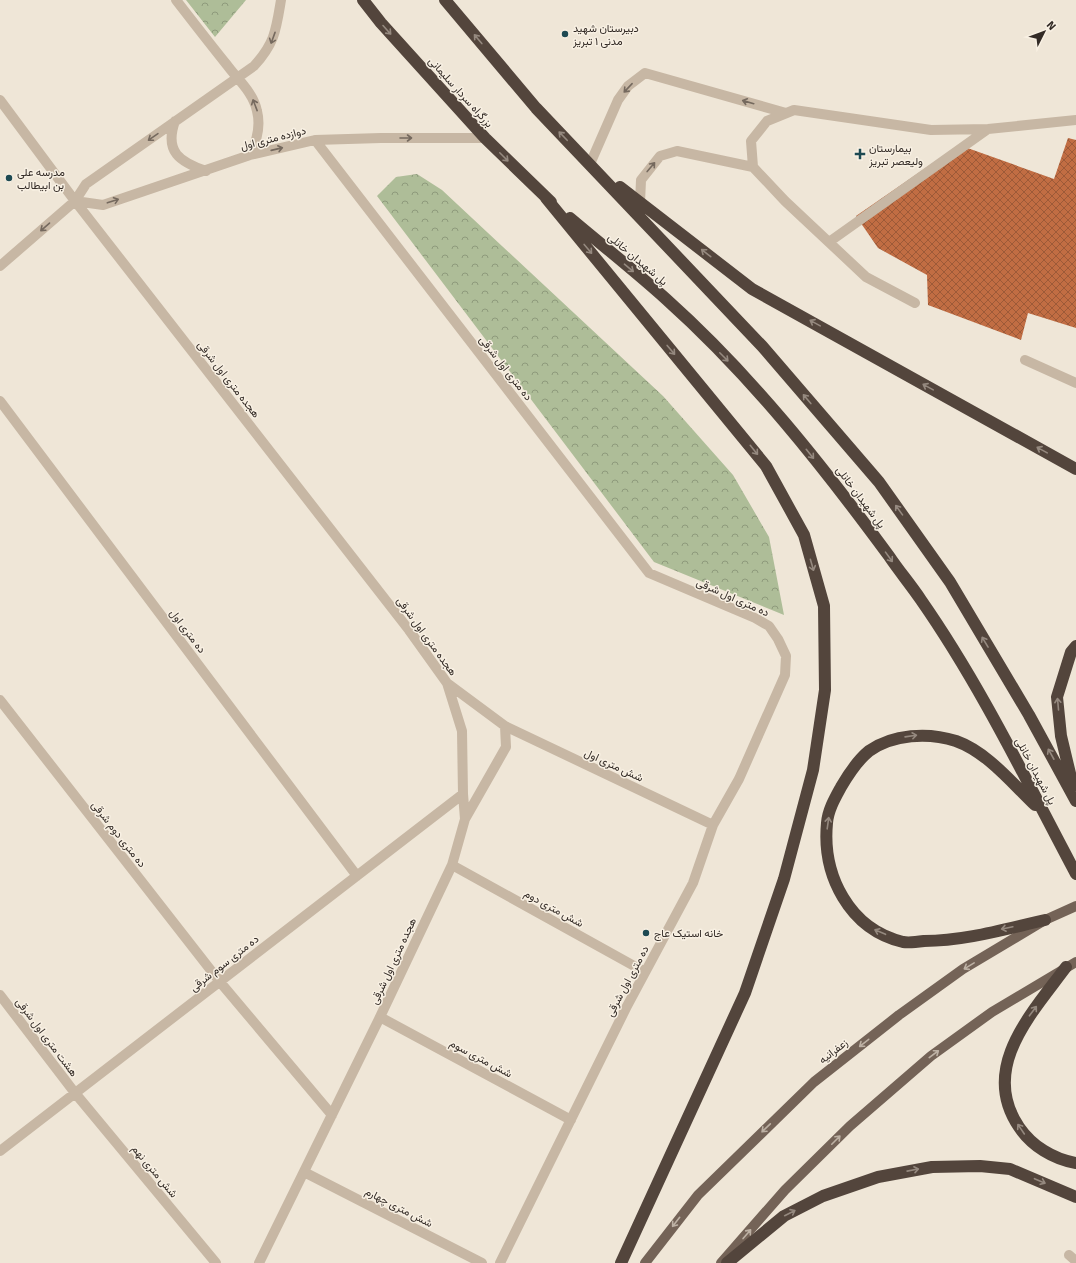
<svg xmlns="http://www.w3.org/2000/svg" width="1076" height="1263" viewBox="0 0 1076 1263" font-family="Signika,Vazirmatn,sans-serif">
<defs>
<pattern id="forest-crowns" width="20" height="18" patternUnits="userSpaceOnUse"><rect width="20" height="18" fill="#aebd98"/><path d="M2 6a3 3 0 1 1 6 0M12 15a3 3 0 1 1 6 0" fill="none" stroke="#8e9a7c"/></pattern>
<pattern id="building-cross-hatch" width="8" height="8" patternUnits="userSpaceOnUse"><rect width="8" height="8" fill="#c16d43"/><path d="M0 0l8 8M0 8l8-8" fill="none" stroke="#9d5a38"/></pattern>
</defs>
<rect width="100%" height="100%" fill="#efe6d7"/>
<path fill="url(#forest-crowns)" d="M186,0H246L215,37Z
M417,174L442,190L663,396L733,475L769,537L784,615L654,562L377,196L396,177Z"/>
<path fill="url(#building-cross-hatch)" d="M1068,138L1076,140V328L1028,313L1021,340L928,305L927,275L878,248L856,216L959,145L1054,179Z"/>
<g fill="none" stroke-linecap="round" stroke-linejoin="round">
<path stroke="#c7b7a4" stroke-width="10" d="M176,0C193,22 210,44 227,65C238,80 253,92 257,111C261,127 257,141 250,155
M0,100L75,201L409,630L447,683L462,731L463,794L465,819L452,865L380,1017L259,1263
M175,121C164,152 180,162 206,171
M315,140L649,573L755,618L769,626L778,639L786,656L785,675L739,779L713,825L693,883L626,1008L500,1263
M590,164L618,100L628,86L645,73L786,113
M75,201L103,205L250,155L315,140L381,138H485
M640,203L641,180L660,156L677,151L753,167
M829,242L988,129
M0,266L75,201L86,184L254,66C275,43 276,30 281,0
M915,303L866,277L785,201L753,167L751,141L767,121L794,110L931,130L988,129L1076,120
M1025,360L1076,383
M0,401L357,876
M447,683L505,726L506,747L465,819
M0,700L220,982L332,1115
M505,726L713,825
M452,865L645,972
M0,995L75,1093L216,1263
M380,1017L571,1120
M0,1151L463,794
M304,1172L482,1263
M1069,1255L1076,1261"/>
<path stroke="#746357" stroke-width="10" d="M645,1263L698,1195L814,1082L899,1015L963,969L1045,920L1076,906
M721,1263L785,1190L850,1126L931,1056L992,1012L1076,962"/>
<path stroke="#53453c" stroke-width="12" d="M363,0L381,23L485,138L551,202
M445,0L536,108L762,346L879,482L950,582L1029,715L1076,801
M620,187L752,289L1076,469
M546,198L766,466L804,535L824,606L825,690L813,770L784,879L745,993L621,1263
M570,218C602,245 635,271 666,299C751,375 822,465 889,556C899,571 911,585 921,600C981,686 1027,782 1076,874
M1073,786L1061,736L1057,697L1071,652L1076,646
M1035,805C1012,783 987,752 956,741C928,732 893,734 869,751C858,760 848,775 841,787C835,798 828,810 827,823C822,875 849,929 903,942C909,943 917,942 924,941C965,941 1005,929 1045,920
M1066,967C1032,1013 979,1068 1019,1127C1032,1146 1053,1159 1076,1163
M727,1263L784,1216L823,1196L878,1177L932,1167L980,1166L1010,1169L1076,1197"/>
</g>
<defs><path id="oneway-shaft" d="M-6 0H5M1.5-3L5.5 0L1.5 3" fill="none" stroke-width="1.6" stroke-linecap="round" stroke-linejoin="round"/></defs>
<g stroke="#95897f">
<use href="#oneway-shaft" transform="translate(387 30) rotate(48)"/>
<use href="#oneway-shaft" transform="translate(478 39) rotate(-130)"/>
<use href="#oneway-shaft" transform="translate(563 136) rotate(-134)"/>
<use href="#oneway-shaft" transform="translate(504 157) rotate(45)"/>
<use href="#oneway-shaft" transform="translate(588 249) rotate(50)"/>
<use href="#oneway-shaft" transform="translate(706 253) rotate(-142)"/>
<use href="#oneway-shaft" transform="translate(629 268) rotate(40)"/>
<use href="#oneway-shaft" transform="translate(815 323) rotate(-151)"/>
<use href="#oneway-shaft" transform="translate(671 350) rotate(50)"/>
<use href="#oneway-shaft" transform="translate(724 357) rotate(45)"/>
<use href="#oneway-shaft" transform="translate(928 387) rotate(-151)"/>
<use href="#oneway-shaft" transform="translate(807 399) rotate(-130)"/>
<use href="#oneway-shaft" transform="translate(754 450) rotate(51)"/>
<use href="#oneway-shaft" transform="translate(1042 450) rotate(-151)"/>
<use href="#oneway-shaft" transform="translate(810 454) rotate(51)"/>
<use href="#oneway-shaft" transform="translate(899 510) rotate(-126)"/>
<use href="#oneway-shaft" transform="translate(889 557) rotate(54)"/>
<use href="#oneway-shaft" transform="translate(812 565) rotate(74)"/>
<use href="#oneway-shaft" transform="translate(985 642) rotate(-121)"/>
<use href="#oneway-shaft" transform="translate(1058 704) rotate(-95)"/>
<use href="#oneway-shaft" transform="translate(911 736) rotate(-8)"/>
<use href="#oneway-shaft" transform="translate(1051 754) rotate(-119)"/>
<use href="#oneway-shaft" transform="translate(828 823) rotate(-82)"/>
<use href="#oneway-shaft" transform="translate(1007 928) rotate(168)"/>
<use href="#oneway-shaft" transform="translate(880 932) rotate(-157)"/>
<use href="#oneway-shaft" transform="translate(1033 1011) rotate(-53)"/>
<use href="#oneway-shaft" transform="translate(1021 1129) rotate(-124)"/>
<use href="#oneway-shaft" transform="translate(913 1170) rotate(-11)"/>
<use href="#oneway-shaft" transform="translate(1040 1181) rotate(23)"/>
<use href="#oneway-shaft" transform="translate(790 1213) rotate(-27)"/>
</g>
<g stroke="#75695e">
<use href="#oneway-shaft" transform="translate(273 38) rotate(110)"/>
<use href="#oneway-shaft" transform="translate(628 88) rotate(133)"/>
<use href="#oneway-shaft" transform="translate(748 102) rotate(-164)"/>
<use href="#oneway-shaft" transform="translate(255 105) rotate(-111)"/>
<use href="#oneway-shaft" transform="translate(153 137) rotate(145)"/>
<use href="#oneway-shaft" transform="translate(406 138)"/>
<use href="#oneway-shaft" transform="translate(277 149) rotate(-13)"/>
<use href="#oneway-shaft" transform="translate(651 167) rotate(-50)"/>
<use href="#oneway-shaft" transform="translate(113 201) rotate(-18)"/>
<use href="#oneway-shaft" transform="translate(45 227) rotate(139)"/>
</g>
<g stroke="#bdb1a4">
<use href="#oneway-shaft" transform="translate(969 966) rotate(149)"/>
<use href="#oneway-shaft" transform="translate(864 1043) rotate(142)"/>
<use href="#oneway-shaft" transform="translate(934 1054) rotate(-37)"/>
<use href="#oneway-shaft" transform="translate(766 1128) rotate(136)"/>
<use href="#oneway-shaft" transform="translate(836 1140) rotate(-45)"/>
<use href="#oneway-shaft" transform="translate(676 1222) rotate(128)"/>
<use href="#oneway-shaft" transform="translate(747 1234) rotate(-49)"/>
</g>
<g fill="#1d4952" stroke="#f8f0e3" stroke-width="1.5">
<circle cx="565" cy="34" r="4"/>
<path d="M858 148h4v4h4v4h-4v4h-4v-4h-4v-4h4z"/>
<circle cx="9" cy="178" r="4"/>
<circle cx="646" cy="933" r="4"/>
</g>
<g text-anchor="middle" stroke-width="3" stroke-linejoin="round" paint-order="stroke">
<g font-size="11" fill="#322a25" stroke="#f8f0e3" text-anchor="start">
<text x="573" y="32">دبیرستان شهید<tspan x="573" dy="13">مدنی ۱ تبریز</tspan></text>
<text x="869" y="152">بیمارستان<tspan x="869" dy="13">ولیعصر تبریز</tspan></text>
<text x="17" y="176">مدرسه علی<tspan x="17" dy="13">بن ابیطالب</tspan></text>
<text x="654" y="937">خانه استیک عاج</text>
</g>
<g font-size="11" fill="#322a25" stroke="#f8f0e3">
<text transform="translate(461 92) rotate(48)" y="4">بزرگراه سردار سلیمانی</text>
<text transform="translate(273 138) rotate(-14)" y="4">دوازده متری اول</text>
<text transform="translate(638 259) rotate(40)" y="4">پل شهیدان خانلی</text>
<text transform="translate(506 368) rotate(52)" y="4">ده متری اول شرقی</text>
<text transform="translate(229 379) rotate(52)" y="4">هجده متری اول شرقی</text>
<text transform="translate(861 497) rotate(53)" y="4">پل شهیدان خانلی</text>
<text transform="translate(733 597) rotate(24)" y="4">ده متری اول شرقی</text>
<text transform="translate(188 631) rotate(53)" y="4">ده متری اول</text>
<text transform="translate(427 636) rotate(54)" y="4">هجده متری اول شرقی</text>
<text transform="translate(614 765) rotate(25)" y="4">شش متری اول</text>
<text transform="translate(1036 771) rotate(62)" y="4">پل شهیدان خانلی</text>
<text transform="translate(119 834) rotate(52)" y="4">ده متری دوم شرقی</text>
<text transform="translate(554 908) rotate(29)" y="4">شش متری دوم</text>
<text transform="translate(393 961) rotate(-65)" y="4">هجده متری اول شرقی</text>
<text transform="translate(224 963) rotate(-38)" y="4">ده متری سوم شرقی</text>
<text transform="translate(627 981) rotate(-62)" y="4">ده متری اول شرقی</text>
<text transform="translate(47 1037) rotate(53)" y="4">هشت متری اول شرقی</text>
<text transform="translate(833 1051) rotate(-38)" y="4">زعفرانیه</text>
<text transform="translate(481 1058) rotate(28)" y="4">شش متری سوم</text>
<text transform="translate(155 1171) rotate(50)" y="4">شش متری نهم</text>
<text transform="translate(399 1207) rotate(27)" y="4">شش متری چهارم</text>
</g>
</g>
<g transform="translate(1044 32) rotate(48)" stroke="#f8f0e3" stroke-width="3" paint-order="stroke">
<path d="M0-3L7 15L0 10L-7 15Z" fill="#322a25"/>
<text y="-6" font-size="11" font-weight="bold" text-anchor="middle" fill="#322a25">N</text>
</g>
</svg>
